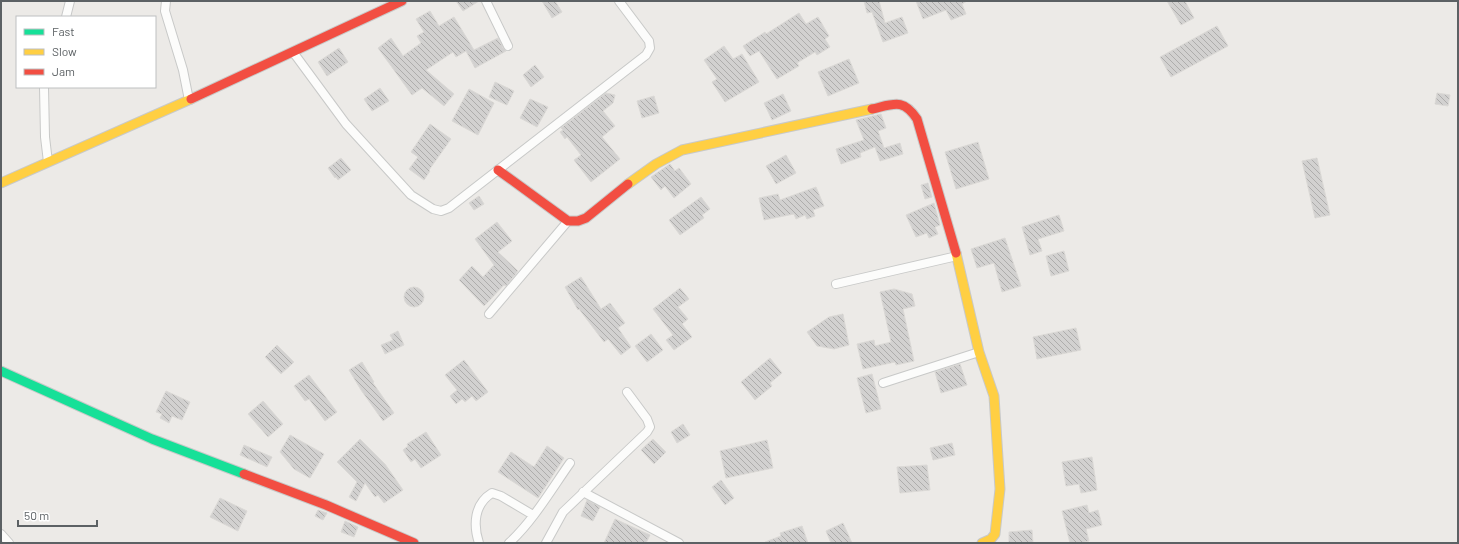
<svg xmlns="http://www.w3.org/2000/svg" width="1459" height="544" viewBox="0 0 1459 544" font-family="Barlow,sans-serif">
<defs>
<pattern id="building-back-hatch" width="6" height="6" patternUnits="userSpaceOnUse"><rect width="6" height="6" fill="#d2d1d0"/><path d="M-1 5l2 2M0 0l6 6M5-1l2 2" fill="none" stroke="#aeadac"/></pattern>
</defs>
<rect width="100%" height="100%" fill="#eceae7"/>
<path fill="url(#building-back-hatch)" stroke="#dbd9d6" d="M456,1H479L463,11Z
M542,1H555L562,12L552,18Z
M864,1H879L885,23L902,17L908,33L883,42L872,12L867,13Z
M916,1H967L962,4L966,14L951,20L946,10L923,19Z
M1167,1H1185L1194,18L1181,25Z
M430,11L439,26L454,17L474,50L498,38L503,48L506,51L475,68L466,51L456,57L453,52L426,70L454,94L444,106L422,88L412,95L378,48L391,38L403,56L421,43L417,36L424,32L416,19Z
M799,13L806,24L818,17L829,36L825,39L830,47L817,55L815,52L797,63L799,66L777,79L759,51L750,56L743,46L765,32L766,34Z
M1217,26L1228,46L1171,77L1160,57Z
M724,46L733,59L742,54L759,82L725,102L712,82L717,79L704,60Z
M339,48L348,62L327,76L318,62Z
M849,59L859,83L828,96L818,72Z
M535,65L544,77L531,87L523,75Z
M495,82L514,91L507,105L489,97Z
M380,88L389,101L372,111L364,99Z
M469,89L494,103L478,135L452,121Z
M606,93L615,95L613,103L603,111L615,126L602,137L620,159L591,182L574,160L581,155L567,137L565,139L560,132L563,130L561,128Z
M1437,93L1450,95L1448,106L1435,104Z
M783,94L791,111L772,120L764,103Z
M654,96L659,113L642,118L637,101Z
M530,99L548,107L537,127L520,118Z
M881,114L886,128L878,131L884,148L900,143L903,154L880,161L875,147L860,153L861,157L841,164L836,149L864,140L856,120Z
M430,124L451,139L429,170L430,171L424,180L409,169L418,157L411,152Z
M978,142L989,179L956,189L945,152Z
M786,155L796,173L776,184L766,166Z
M341,158L351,170L338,180L336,177L335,178L328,168Z
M1317,158L1330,215L1315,218L1302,161Z
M670,164L675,171L679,168L691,184L674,198L665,186L661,190L651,177Z
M928,183L932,197L925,199L921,185Z
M816,187L824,206L813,210L815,216L807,219L805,215L796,219L794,214L764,220L759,198L778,194L780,200Z
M479,196L484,204L474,210L469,203Z
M701,197L710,209L702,215L704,218L680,235L669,220Z
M934,203L940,225L935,227L938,234L929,238L927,233L916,237L906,215Z
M1059,215L1064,231L1038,239L1042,251L1030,255L1022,227Z
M497,222L512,241L498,252L518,271L506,286L504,285L484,306L459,280L472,266L483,277L494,265L475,239Z
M1005,238L1021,286L1002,292L994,263L977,268L971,249Z
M1064,251L1069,271L1051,276L1046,256Z
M581,277L601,309L610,303L625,323L618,328L631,347L621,355L608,339L604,342L579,309L578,310L565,287Z
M404 297a10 10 0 1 1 20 0a10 10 0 1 1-20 0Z
M680,288L689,299L678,307L688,319L682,324L692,337L674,350L666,340L673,335L653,309Z
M894,289L912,294L915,306L903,309L914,361L896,365L895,362L863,369L857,344L874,340L875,346L891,342L880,292Z
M843,314L849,345L834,349L817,346L807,332L829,317Z
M1076,328L1081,350L1037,359L1033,337Z
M398,331L404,345L385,354L381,345L393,340L390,335Z
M651,334L663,350L647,362L635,346Z
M277,345L294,362L281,374L265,357Z
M770,358L782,373L770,383L772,386L755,400L741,382Z
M464,360L488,392L476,401L472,396L465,402L462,399L456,404L450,396L457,390L445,375Z
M362,362L374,382L373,383L394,413L383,421L361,390L349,370Z
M960,364L967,385L941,393L935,372Z
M872,374L881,409L866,413L857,378Z
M309,375L337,412L325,421L309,399L305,401L294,386Z
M166,391L190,402L182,420L172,416L169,423L160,418L162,414L156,412Z
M263,401L283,424L268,437L248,414Z
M683,424L690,435L677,443L671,432Z
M426,432L441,455L421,468L415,459L411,462L403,450L408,446L407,444Z
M290,435L324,454L310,478L294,469L280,452Z
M360,439L385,464L403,490L384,503L378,495L375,497L365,483L356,501L349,497L357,482L337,462Z
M653,439L666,452L654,464L641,450Z
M767,440L773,468L726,478L720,451Z
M952,443L955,455L933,460L930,448Z
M244,445L272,457L267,467L240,455Z
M547,446L564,458L538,498L498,472L511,452L534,467Z
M1092,457L1097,490L1081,493L1079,484L1066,486L1062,462Z
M927,465L930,490L900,493L897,467Z
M721,480L734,498L725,505L712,487Z
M220,498L247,511L238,531L210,517Z
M587,500L600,507L593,521L581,516Z
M1087,505L1089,513L1098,510L1102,525L1086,529L1089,541L1080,543H1070L1062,511Z
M318,510L327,513L323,520L315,516Z
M615,519L650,535L646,543H604Z
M345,521L358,527L354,537L341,532Z
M843,523L852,543H831L826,531Z
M802,526L808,543H765V542L781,536L780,533Z
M1032,530L1033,543H1009V532Z"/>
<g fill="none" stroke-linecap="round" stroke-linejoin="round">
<defs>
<path id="street" d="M166,1L165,11L183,70L189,100
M486,1L508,46
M66,17L70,1
M293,52L346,124L411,195L433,209L441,211L449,208L646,55L650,48L649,41L619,1
M44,87L45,137L48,162
M836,284L957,256
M489,314L568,221
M883,383L979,352
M583,492L679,543
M1,534L9,543
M479,543C473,525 474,504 492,493L501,496L533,515
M509,543C533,521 551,490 570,463
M546,543L563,512L647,432L650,427L647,419L627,392"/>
<path id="fast" d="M1,371L152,439L244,474"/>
<path id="slow" d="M1,183L191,99
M628,184L656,164L682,150L872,109
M956,253L979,352L994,396L1000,489L995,534L991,539L982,543"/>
<path id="jam" d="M191,99L402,1
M872,109C894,104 903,98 917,119L956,253
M498,170L568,221H578L586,218L628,184
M244,474L326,505L414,543"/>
</defs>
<use href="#street" stroke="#c8c9c8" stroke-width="10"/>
<use href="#fast" stroke="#c8c9c8" stroke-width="11"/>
<use href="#slow" stroke="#c8c9c8" stroke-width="11"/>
<use href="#jam" stroke="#c8c9c8" stroke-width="11"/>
<use href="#street" stroke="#fcfcfb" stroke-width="8"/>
<use href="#fast" stroke="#16e098" stroke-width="9"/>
<use href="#slow" stroke="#ffcf43" stroke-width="9"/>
<use href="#jam" stroke="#f24e42" stroke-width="9"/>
</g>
<rect width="1459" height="544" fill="none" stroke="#5c6164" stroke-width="4"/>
<rect x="16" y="16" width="140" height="72" fill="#ffffff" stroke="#bec0c1"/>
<rect x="24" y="29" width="20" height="6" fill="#16e098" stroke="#bec0c1"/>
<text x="52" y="36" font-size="12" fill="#5c6164">Fast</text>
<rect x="24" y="49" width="20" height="6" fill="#ffcf43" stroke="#bec0c1"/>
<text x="52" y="56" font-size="12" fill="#5c6164">Slow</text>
<rect x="24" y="69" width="20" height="6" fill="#f24e42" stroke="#bec0c1"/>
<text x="52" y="76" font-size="12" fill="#5c6164">Jam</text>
<path d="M18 520v6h79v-6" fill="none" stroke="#5c6164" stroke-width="2"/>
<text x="24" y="520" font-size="12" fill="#5c6164" stroke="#ffffff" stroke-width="3" paint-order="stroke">50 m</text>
</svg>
